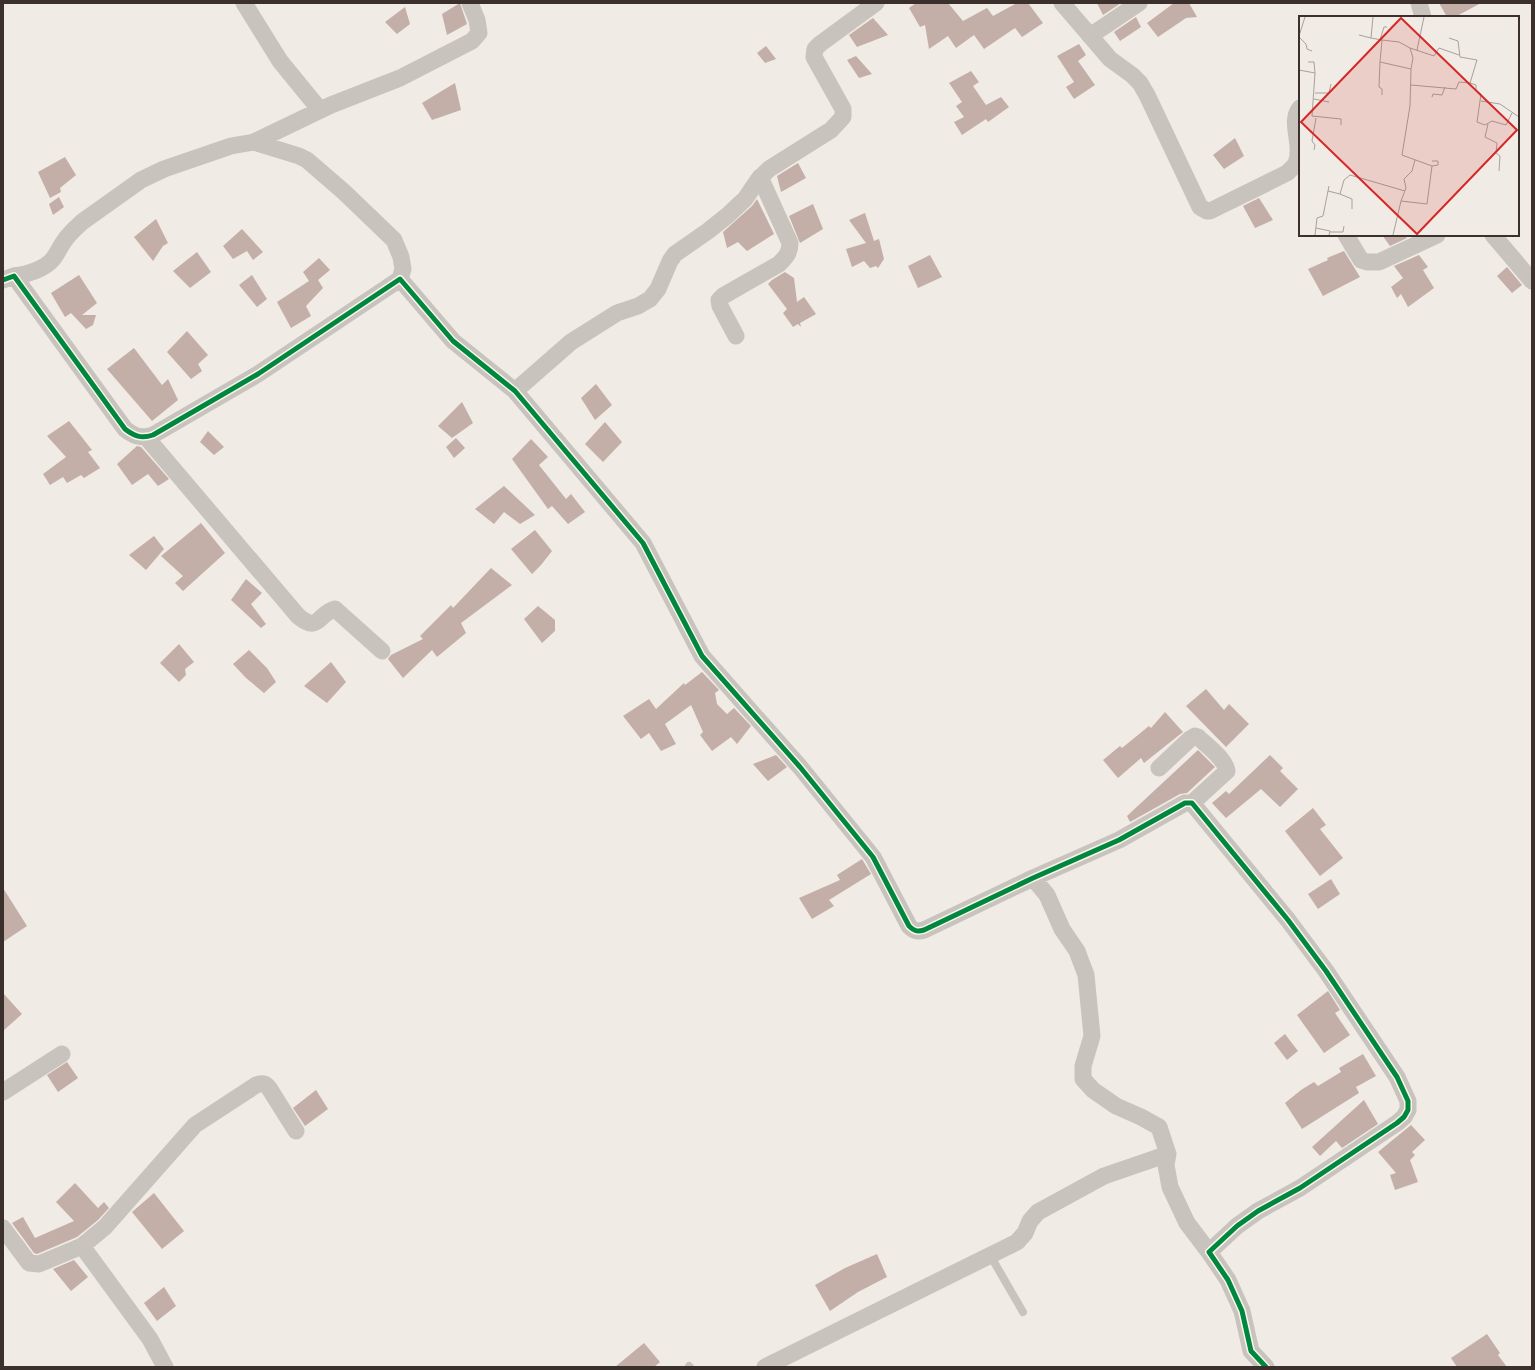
<svg xmlns="http://www.w3.org/2000/svg" width="1535" height="1370" viewBox="0 0 1535 1370" font-family="'Space Grotesk',sans-serif">
<rect width="100%" height="100%" fill="#f0ebe5"/>
<path fill="#c3afa7" d="M460,3L467,24L447,35L442,14Z
M916,3H948L963,21L987,8L993,16L1017,3H1028L1043,23L1022,37L1015,28L984,49L974,35L956,48L948,36L929,49L925,25L920,27L909,8Z
M1097,3H1121L1103,15Z
M1174,3H1189L1197,17L1186,18L1158,37L1147,23Z
M1439,3H1481L1455,17H1447Z
M405,7L410,24L397,34L385,22Z
M1136,17L1141,27L1120,41L1114,32Z
M873,18L888,35L857,47L849,35Z
M1079,44L1086,55L1078,61L1095,85L1074,99L1066,87L1074,82L1057,56Z
M766,46L776,59L765,63L757,53Z
M856,56L872,74L859,78L847,60Z
M971,71L979,82L973,86L986,105L1001,97L1009,107L988,122L986,119L962,135L954,122L964,117L956,106L962,102L949,83Z
M455,83L461,110L432,120L422,103Z
M1235,138L1244,156L1224,169L1213,155Z
M65,157L76,175L60,188L61,192L50,198L38,172Z
M798,163L806,178L781,192L777,176Z
M59,197L64,207L53,215L49,204Z
M1259,198L1273,220L1255,228L1243,206Z
M757,199L774,234L747,251L738,242L727,248L723,232L752,206Z
M813,204L823,229L800,243L789,216Z
M865,213L874,241L879,239L884,259L878,268L876,266L870,268L864,261L852,267L846,249L866,243L849,220Z
M156,219L168,243L163,246L153,261L134,237Z
M242,229L263,252L253,260L247,251L233,259L223,246Z
M1382,235H1404L1407,238L1390,246Z
M1344,251L1360,277L1323,296L1308,269L1328,260L1327,258Z
M197,252L211,272L190,288L173,271Z
M930,255L942,277L918,288L908,266Z
M1419,255L1428,267L1423,270L1434,288L1408,307L1401,294L1397,298L1391,287L1403,278L1394,266Z
M319,258L330,270L318,280L323,288L306,306L311,316L291,328L277,302L309,281L303,272Z
M1507,267L1522,285L1512,293L1497,276Z
M785,272L794,278L797,302L804,297L816,314L800,323L801,327L798,324L793,327L783,313L787,309L768,284L772,280Z
M79,275L97,303L82,315H96L93,325L86,329L71,313L65,317L51,293Z
M252,275L267,299L257,307L239,285Z
M187,331L208,355L198,364L202,371L191,379L167,352Z
M134,348L162,385L168,379L178,400L152,421L107,369Z
M596,384L612,405L595,420L581,398Z
M462,402L473,423L452,438L438,426Z
M69,421L92,450L88,452L100,468L84,478L81,475L67,483L63,477L50,485L43,474L66,457L47,436Z
M605,422L622,442L603,462L585,444Z
M208,431L224,447L214,455L200,442Z
M456,438L465,448L454,458L446,447Z
M531,439L548,457L539,465L566,499L571,494L585,512L568,524L552,506L548,509L512,459Z
M137,446L141,447L169,479L158,486L148,474L132,485L117,464Z
M504,486L535,515L520,524L504,512L494,524L475,509Z
M201,523L225,553L183,591L175,583L183,576L161,556Z
M535,530L552,551L541,565L532,574L511,549Z
M154,536L164,549L146,570L129,555Z
M491,568L512,585L461,623L466,633L437,657L432,650L403,678L388,659L391,655L423,639L420,636L451,605L453,608Z
M246,579L262,593L251,604L266,624L261,628L231,600Z
M538,606L555,620V631L542,643L524,619Z
M179,644L194,662L185,669L186,675L179,682L160,663Z
M249,650L267,668L276,682L264,693L246,678L233,664Z
M331,662L346,682L327,703L304,686Z
M702,672L719,690L715,693L717,704L727,714L734,708L751,726L737,744L731,737L712,751L700,735L703,732L691,705L665,724L676,744L661,751L649,733L641,739L623,716L649,699L656,709L684,683L685,685Z
M1206,689L1224,710L1229,704L1249,724L1226,747L1186,706Z
M1165,712L1183,732L1144,763L1141,758L1118,778L1103,760L1120,746L1122,748L1149,726L1151,728Z
M1198,750L1215,767L1187,793L1180,794L1130,822L1127,816Z
M776,755L787,767L768,781L753,764Z
M1270,755L1283,768L1280,771L1298,789L1280,807L1261,789L1226,818L1212,803L1226,791L1229,794Z
M1313,808L1326,825L1320,829L1343,858L1320,876L1285,831Z
M862,859L871,874L829,900L834,906L812,919L799,898L840,880L837,875Z
M1331,879L1340,894L1318,909L1308,894Z
M3,888L27,926L3,942Z
M1328,991L1340,1010L1335,1013L1350,1035L1324,1053L1297,1015Z
M3,993L22,1014L3,1031Z
M1285,1034L1298,1051L1287,1060L1274,1043Z
M1363,1054L1376,1076L1356,1087L1359,1093L1302,1129L1285,1103L1301,1090L1314,1082L1318,1086L1341,1072L1339,1068Z
M67,1062L78,1078L58,1092L47,1075Z
M316,1090L328,1109L305,1126L293,1108Z
M1364,1100L1378,1124L1342,1148L1336,1141L1320,1156L1312,1147Z
M1411,1125L1425,1140L1412,1152L1415,1155L1410,1160L1418,1182L1395,1190L1390,1175L1396,1173L1378,1152Z
M75,1183L98,1208L104,1202L109,1208L98,1220L77,1237L37,1254L34,1253L12,1223L23,1217L35,1238L74,1221L56,1202Z
M154,1193L184,1231L162,1249L132,1212Z
M877,1254L887,1277L858,1292L830,1311L815,1285L845,1268Z
M74,1260L88,1277L71,1291L53,1269Z
M164,1287L176,1306L157,1321L144,1303Z
M1487,1334L1500,1353L1498,1355L1507,1367H1457L1451,1358Z
M644,1343L660,1362L654,1367H615Z"/>
<g fill="none" stroke-linecap="round" stroke-linejoin="round">
<path stroke="#c9c3be" stroke-width="8" d="M990,1255L1023,1312
M689,1366L690,1367"/>
<path stroke="#c9c3be" stroke-width="17" d="M244,3L280,61L320,110
M1062,3L1110,59L1132,75L1140,83L1147,95L1200,207L1207,211H1210L1287,173C1290,170 1294,167 1296,163C1304,146 1288,122 1300,108
M1419,3L1423,17
M1090,36L1139,3
M254,142L331,105L400,78L472,41L479,33L477,20L470,3
M1346,235L1361,260L1367,262H1379L1437,235
M1493,235L1532,281
M14,276C26,275 45,269 53,259C59,251 62,242 69,235C73,230 78,226 82,222L141,180L164,169L231,146L254,142L299,156L307,160L344,192L394,240L401,257L403,269L400,279
M3,280L14,276L125,429C134,436 141,439 153,435L258,374L400,279L453,341L515,391L643,543L702,656L800,767L873,857L909,926C914,931 917,932 924,930L1033,878L1119,840L1185,803H1192L1288,920L1326,971L1397,1077L1408,1101V1110L1404,1117L1397,1123L1300,1188L1258,1211L1237,1226L1209,1252L1228,1280L1242,1311L1251,1351L1266,1367
M736,336L720,306L719,300L723,296L779,264C786,257 790,253 790,243L760,177
M515,391L571,342L617,313L638,306L650,299L658,289L670,261L675,254L708,231L728,215L745,199L758,180L769,169L831,130L843,117V109L814,57L815,49L820,44L876,3
M146,437L298,616C319,634 318,613 335,609L382,651
M1159,768L1190,739L1195,736L1198,737C1207,746 1225,758 1227,771L1192,803
M1033,878L1047,895L1062,929L1077,951L1086,975L1092,1036L1083,1066V1079L1093,1090L1116,1106L1141,1117L1159,1127L1168,1154L1166,1165L1170,1187L1187,1223L1209,1252
M3,1092L62,1054
M3,1228L29,1263L39,1264L82,1246L105,1227L195,1125L256,1085C262,1083 265,1083 269,1088L296,1131
M82,1246L150,1339L165,1367
M765,1367L1017,1242L1025,1233L1030,1221L1038,1212L1104,1176L1168,1154"/>
<defs>
<path id="cycleway" d="M3,280L14,276L125,429C134,436 141,439 153,435L258,374L400,279L453,341L515,391L643,543L702,656L800,767L873,857L909,926C914,931 917,932 924,930L1033,878L1119,840L1185,803H1192L1288,920L1326,971L1397,1077L1408,1101V1110L1404,1117L1397,1123L1300,1188L1258,1211L1237,1226L1209,1252L1228,1280L1242,1311L1251,1351L1266,1367"/>
</defs>
<use href="#cycleway" stroke="#fbf5ee" stroke-width="8"/>
<use href="#cycleway" stroke="#00873e" stroke-width="5"/>
</g>
<g transform="translate(1299 16)">
<rect width="220" height="220" fill="#f0ebe5"/>
<path fill="none" stroke="#a8a09b" stroke-width="1" d="M74,1L72,22L83,24L81,46L112,53L111,90L103,139L133,150L128,188L102,185L94,219M60,19L72,22M0,20L6,1M0,21L7,28L8,33L13,35M81,24L85,11H88M83,24L100,26L111,32L114,42L112,53M111,32L135,40L140,32L160,39M118,34L125,1M9,46H15L16,57M81,46L80,71L83,73V79M0,54L16,57L13,100L42,103V109M171,67L177,69V75L182,78L178,106L186,109L193,105L207,109L213,97M112,69L157,73L160,66L171,67L178,44L161,41L159,25L150,22M16,77H30L32,68M133,81L134,78L143,79L146,71M15,83L30,86M182,85L201,88L220,101M189,108L186,121L198,127L197,137L201,140L200,155M15,134L16,129L13,125L17,102M133,150L139,149V145H133M29,175L41,178L45,164L51,159L106,175M41,178L53,183V193M102,185L107,172L105,163L113,155L116,144M17,212L31,215L30,219M31,216H44L45,210M16,219L18,202L24,200L30,170"/>
<path fill="#d62828" fill-opacity="0.15" stroke="#d62828" stroke-width="2" d="M102,2L218,114L118,218L2,106Z"/>
<rect width="220" height="220" fill="none" stroke="#3b302b" stroke-width="2"/>
</g>
<rect width="1535" height="1370" fill="none" stroke="#3b302b" stroke-width="8"/>
</svg>
